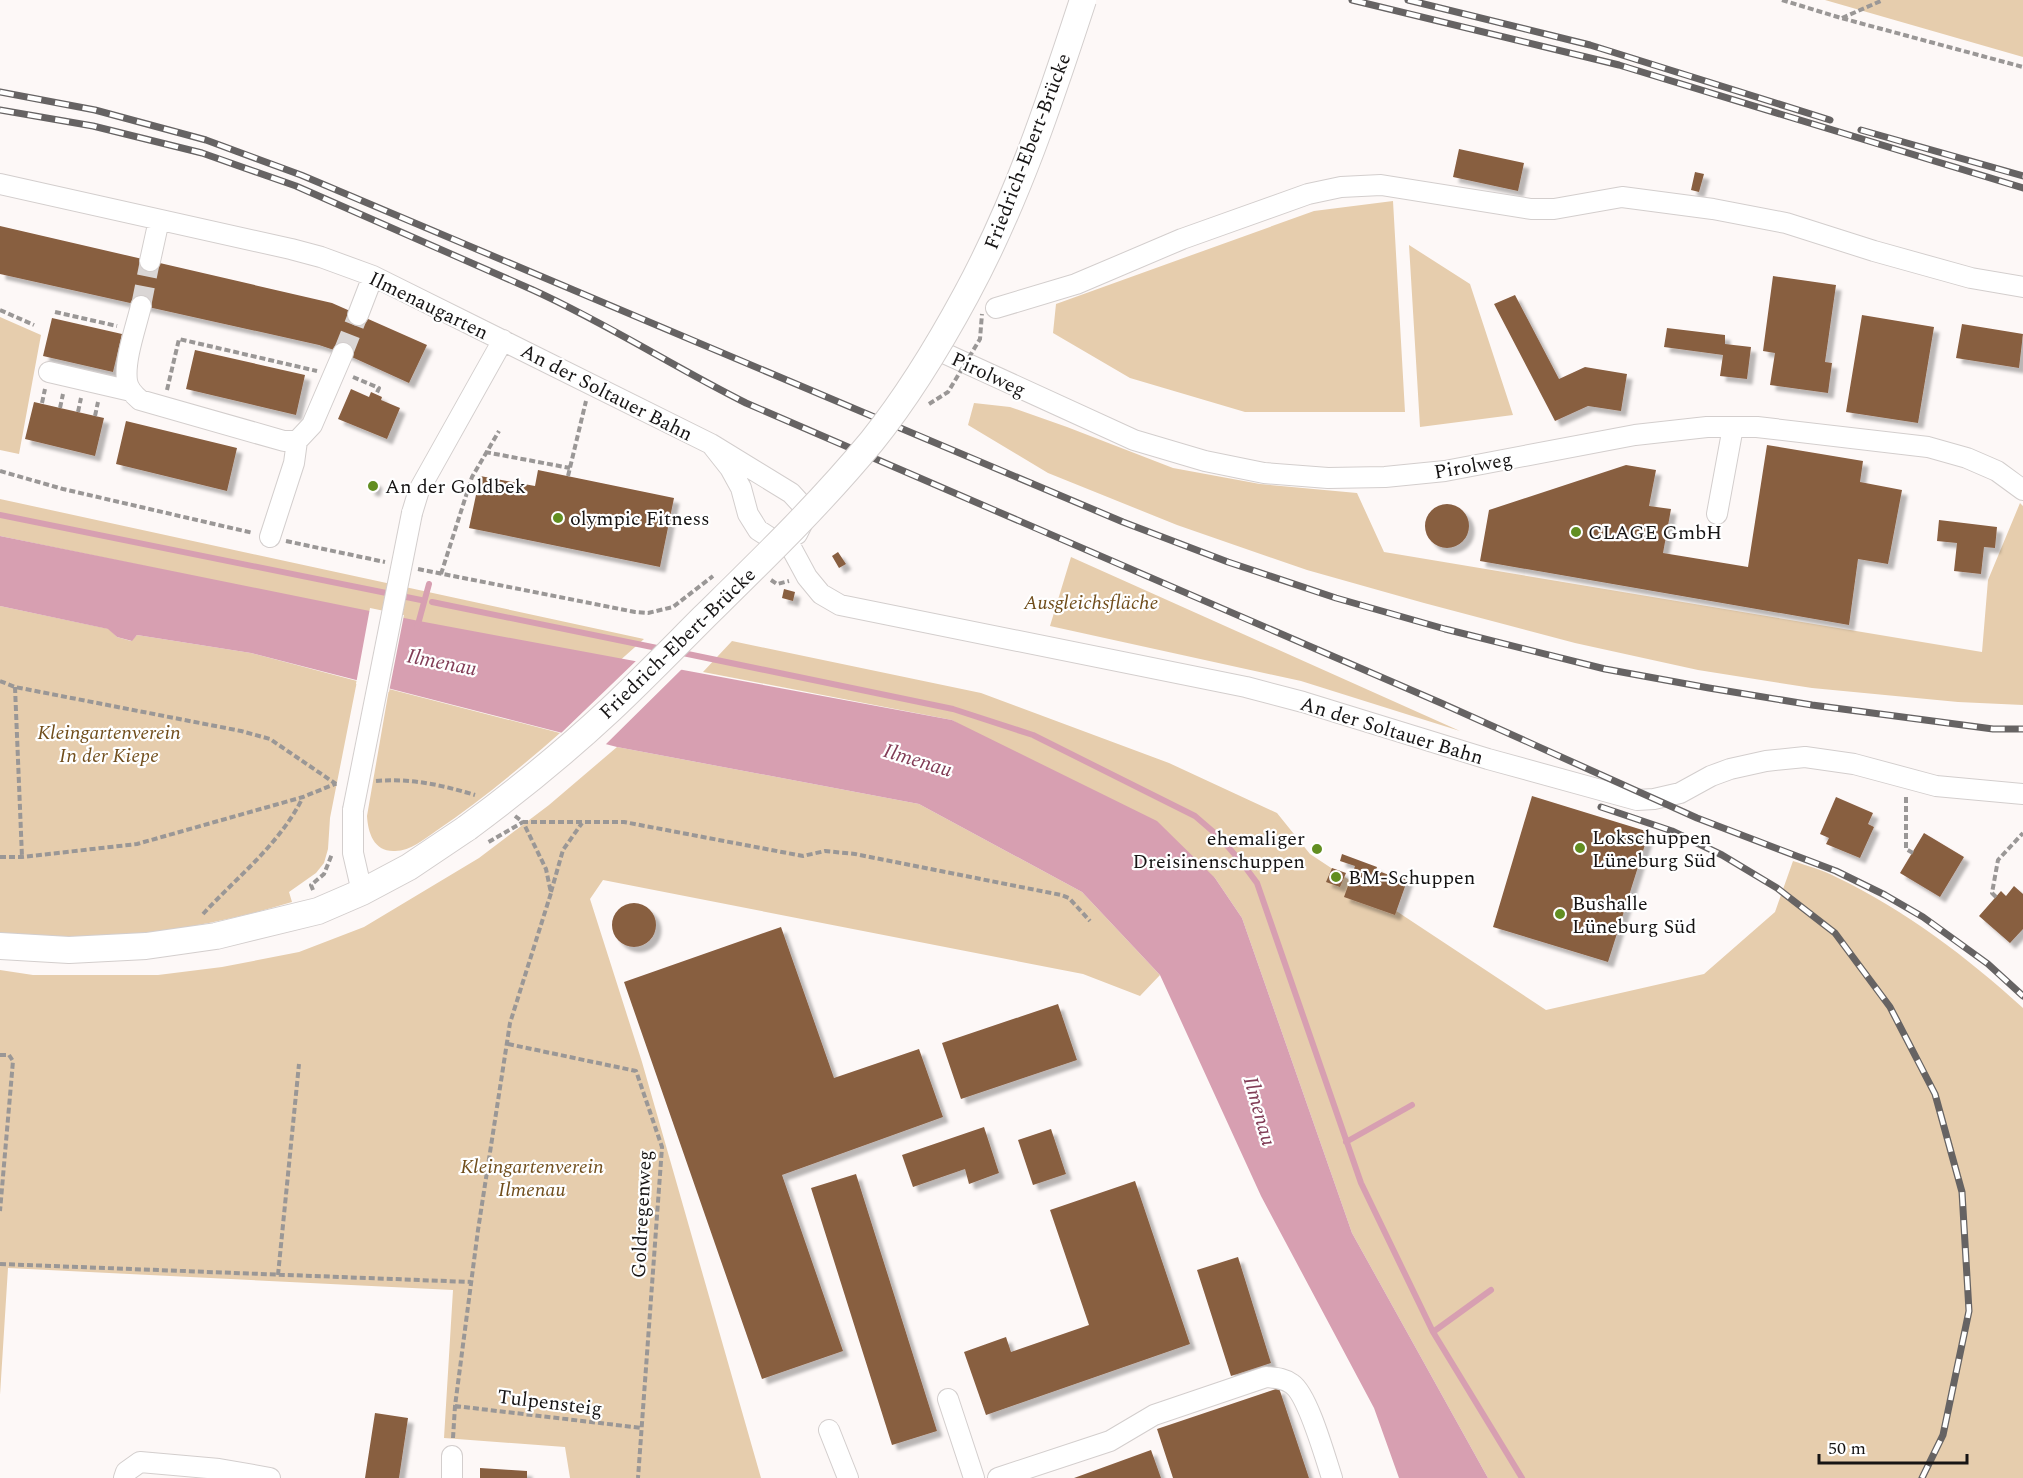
<svg xmlns="http://www.w3.org/2000/svg" width="2023" height="1478" viewBox="0 0 2023 1478" font-family="Spectral,serif">
<defs>
<filter id="shadow"><feDropShadow dx="5.5" dy="5.5" stdDeviation="1.5" flood-color="#0004"/></filter>
</defs>
<rect width="100%" height="100%" fill="#fdf8f7"/>
<path fill="#e6cdad" d="M1825,0H2023V57Z
M1393,201L1405,412H1245L1130,378L1053,333L1056,304L1314,211Z
M1409,245L1470,284L1513,415L1420,427Z
M0,317L41,335L19,454L0,450Z
M974,403L1010,407L1067,427L1173,468L1260,484L1357,493L1384,552L1982,652L1988,580L2020,503L2023,506V705L1958,702L1812,688L1698,670L1575,643L1424,603L1307,570L1177,525L1048,473L968,425Z
M0,499L644,639L616,664L0,536Z
M1071,557L1460,731L1301,681L1050,626Z
M0,606L109,629L117,637L131,641L137,635L251,653L357,681L330,818L328,849L324,863L316,873L289,892L292,902C197,931 99,944 0,933Z
M732,641L981,693L1169,763L1277,813L1310,854L1546,1010L1704,974L1775,912L1793,861C1808,866 1823,870 1836,877C1905,910 1967,957 2023,1008V1478H1488L1352,1233L1242,918L1215,878L952,720L703,672Z
M389,689L560,733C520,768 480,801 436,831C424,839 411,851 395,851C374,852 368,833 367,816Z
M617,747L919,804L1082,892L1160,975L1140,996L1083,974L603,880L590,899L642,1062L761,1478H570L565,1447L444,1438L453,1290L8,1268L0,1395V970L33,975H158L222,967L299,952L364,927L479,858L549,805Z"/>
<path fill="#d79fb1" d="M0,536L419,621L952,720L1157,821L1215,878L1242,918L1352,1233L1488,1478H1399L1374,1408L1261,1196L1160,975L1082,892L919,804L617,747L251,653L137,635L132,641L117,637L108,629L0,606Z"/>
<path fill="#fdf8f7" d="M370,608L404,615L389,692L356,684Z
M638,659L684,667L603,747L558,736Z"/>
<g fill="none" stroke-linecap="round" stroke-linejoin="round">
<path stroke="#d79fb1" stroke-width="6" d="M0,515L421,600
M432,602L662,649
M417,628L429,584
M678,652L953,709L1033,735L1195,816C1220,836 1239,857 1257,883L1361,1183L1433,1332L1522,1478
M1346,1142L1412,1105
M1433,1332L1491,1290"/>
</g>
<path fill="#885e41" filter="url(#shadow)" d="M1459,149L1524,163L1518,191L1453,177Z
M1695,172L1704,174L1699,192L1691,190Z
M0,226L332,303L427,345L409,383L343,353L319,345L0,274Z
M1773,276L1836,285L1825,362L1832,363L1828,393L1770,385L1775,353L1763,351Z
M1515,295L1559,379L1585,367L1627,374L1621,411L1588,406L1555,421L1494,304Z
M1862,315L1934,327L1918,423L1846,412Z
M52,318L122,334L113,372L43,356Z
M1962,324L2023,334L2019,368L1956,358Z
M1667,328L1725,335V344L1751,347L1747,379L1720,376L1723,355L1664,347Z
M195,350L305,375L296,415L186,389Z
M351,389L369,397L371,392L382,397L381,400L400,408L387,439L338,419Z
M34,402L104,418L95,456L25,439Z
M126,421L237,448L227,491L116,464Z
M1767,445L1863,461L1860,482L1902,490L1888,564L1858,559L1849,625L1480,561L1489,510L1626,465L1656,470L1649,506L1671,509L1663,553L1748,567Z
M538,470L674,498L660,567L469,528L480,476L535,486Z
M371,480L377,482L375,491L369,490Z
M1425 526a22 22 0 1 1 44 0a22 22 0 1 1-44 0Z
M1939,520L1997,527L1995,548L1984,547L1981,574L1954,571L1957,543L1937,541Z
M838,552L846,564L839,568L832,556Z
M784,589L795,592L793,601L782,598Z
M1532,796L1649,832L1608,962L1493,927Z
M1836,797L1873,813L1868,824L1874,827L1860,858L1826,844L1829,838L1820,834Z
M1924,833L1964,857L1940,897L1900,873Z
M1342,854L1377,867L1376,870L1389,875L1390,872L1408,878L1395,915L1344,897L1355,866L1340,861Z
M1332,868L1346,873L1340,887L1326,882Z
M2014,886L2023,894V929L2010,943L1979,916L2001,891L2006,896Z
M612 925a22 22 0 1 1 44 0a22 22 0 1 1-44 0Z
M781,927L834,1078L919,1049L943,1117L782,1175L843,1351L762,1379L624,982Z
M1058,1004L1077,1060L961,1099L942,1043Z
M984,1127L999,1173L969,1184L965,1169L913,1187L902,1155Z
M1051,1129L1066,1174L1033,1185L1018,1140Z
M856,1174L937,1431L892,1445L811,1188Z
M1135,1181L1190,1344L986,1415L964,1352L1006,1337L1011,1352L1089,1325L1050,1210Z
M1238,1257L1271,1363L1231,1376L1197,1270Z
M1279,1388L1309,1478H1173L1157,1429Z
M375,1413L408,1418L399,1478H365Z
M1151,1450L1161,1478H1074Z
M480,1468L527,1471V1478H480Z"/>
<g fill="none" stroke-linecap="round" stroke-linejoin="round">
<path stroke="#dad6d5" stroke-width="20" stroke-dasharray="20 10" stroke-linecap="butt" d="M141,306L150,261
M343,353L358,315"/>
<defs>
<path id="minor" d="M0,184L291,249L321,257L373,276L711,444L730,468L741,488L748,514L758,530L772,539L787,540L797,534L804,520L802,505L791,493L711,444
M150,261L159,220
M141,306C136,327 124,360 127,381C128,389 134,395 140,400L284,441H297L312,425L343,353
M996,308L1076,284L1182,239L1308,194L1341,187L1381,185L1531,209H1554L1622,197L1713,209L1786,223L1874,251L1971,278L2023,287
M358,315L373,276
M935,349L1134,440L1205,461L1264,473L1328,478L1385,477L1445,471L1635,435L1707,427H1757L1928,447L1967,458L1997,471L2023,490
M49,372L131,391
M412,513L419,490L503,340
M1717,514L1733,427
M270,537L294,463L297,441
M787,540L807,577L821,594L840,605L1246,687L1303,702L1488,759L1637,800L1654,799L1680,793L1711,776L1730,769L1766,761L1805,757L1854,764L1936,786L2023,794
M353,810V853L362,892
M948,1399L974,1478
M829,1430L848,1478
M124,1478L126,1472L140,1462L219,1469L270,1478
M452,1478V1456
M998,1478L1110,1441L1154,1415L1266,1377C1276,1378 1284,1378 1292,1384C1308,1395 1325,1457 1332,1478"/>
<path id="major" d="M0,946L69,950L146,946L216,936L318,911L362,892L409,867L467,828"/>
</defs>
<use href="#minor" stroke="#d3cecd" stroke-width="22"/>
<use href="#major" stroke="#d3cecd" stroke-width="28"/>
<path stroke="#9a9796" stroke-width="4" stroke-dasharray="6 3" stroke-linecap="butt" d="M1782,0L1841,18L2023,67
M1842,18L1883,0
M0,310L34,325
M55,312L117,326
M353,377L379,388L376,395
M167,390L179,339L317,371
M42,403L45,389
M60,408L63,394
M78,412L81,398
M95,416L98,402
M485,452L570,468
M0,471L63,489L253,533
M568,476L586,401
M286,541L385,562
M418,569L635,612L648,613L673,607L713,576
M441,574L472,477L499,431
M771,580L777,584L789,581
M0,681L15,687L241,731L270,739L336,784H339
M15,687L22,857
M376,781C411,778 442,785 475,795
M1906,797V849L1913,853
M515,816L523,822H624L803,856L825,851L855,854L1061,895L1069,898L1090,921
M0,857H22L137,844L303,797L335,784
M313,890L311,885L324,874L332,854
M551,892L563,850L582,823
M1996,897L1992,893L1998,860L2023,833
M203,914C238,876 280,844 303,797
M508,1044L636,1071L662,1147L638,1478
M0,1055H9L13,1061L0,1211
M0,1264L471,1282
M278,1275L299,1064
M455,1406L642,1428
M453,1438L455,1406L478,1230L510,1023L551,893L546,869L523,822L487,843"/>
<use href="#minor" stroke="#fff" stroke-width="20"/>
<use href="#major" stroke="#fff" stroke-width="26"/>
<defs>
<path id="rail" d="M1352,0L1619,65L2023,188
M1408,0L1590,45L1830,120
M0,92L95,110L206,140L301,175L1123,522L1228,562L1336,598L1445,629L1605,669L1709,688L1812,705L1993,729H2023
M0,110L93,126L202,153L296,186L533,290C606,323 674,367 746,403L1441,703L1697,818L1836,871L1885,895L1923,917L1988,964L2023,996
M1861,130L2023,176
M1601,807L1672,831L1722,855L1777,888L1835,933L1890,1007L1935,1094L1962,1192L1969,1311L1943,1435L1922,1478"/>
</defs>
<use href="#rail" stroke="#666363" stroke-width="7"/>
<use href="#rail" stroke="#fff" stroke-width="4.5" stroke-dasharray="14" stroke-linecap="butt"/>
<defs>
<path id="minor-bridge" d="M353,810L412,513"/>
<path id="major-bridge" d="M467,828C517,791 565,752 610,710C642,680 673,648 704,617C762,560 820,504 872,441C908,396 939,345 966,295C1017,201 1050,101 1083,0"/>
</defs>
<use href="#minor-bridge" stroke="#d3cecd" stroke-width="22" stroke-linecap="butt"/>
<use href="#major-bridge" stroke="#d3cecd" stroke-width="28" stroke-linecap="butt"/>
<path stroke="#9a9796" stroke-width="4" stroke-dasharray="6 3" stroke-linecap="butt" d="M929,404L948,392L980,339L982,314"/>
<use href="#minor-bridge" stroke="#fff" stroke-width="20"/>
<use href="#major-bridge" stroke="#fff" stroke-width="26"/>
</g>
<g fill="#628e21" stroke="#fff" stroke-width="2">
<circle cx="373" cy="486" r="6"/>
<circle cx="558" cy="518" r="6"/>
<circle cx="1576" cy="532" r="6"/>
<circle cx="1580" cy="848" r="6"/>
<circle cx="1317" cy="849" r="6"/>
<circle cx="1336" cy="877" r="6"/>
<circle cx="1560" cy="914" r="6"/>
</g>
<g text-anchor="middle" stroke-width="4.5" stroke-linejoin="round" paint-order="stroke">
<g font-size="20" fill="#161414" stroke="#fff">
<text transform="translate(1027 151) rotate(-69)" y="7">Friedrich-Ebert-Brücke</text>
<text transform="translate(429 305) rotate(26)" y="7">Ilmenaugarten</text>
<text transform="translate(989 374) rotate(25)" y="7">Pirolweg</text>
<text transform="translate(607 392) rotate(27)" y="7">An der Soltauer Bahn</text>
<text transform="translate(1473 465) rotate(-10)" y="7">Pirolweg</text>
<text transform="translate(677 643) rotate(-44)" y="7">Friedrich-Ebert-Brücke</text>
<text transform="translate(1392 730) rotate(17)" y="7">An der Soltauer Bahn</text>
<text transform="translate(641 1214) rotate(-87)" y="7">Goldregenweg</text>
<text transform="translate(550 1402) rotate(7)" y="7">Tulpensteig</text>
</g>
<g font-size="20" fill="#161414" stroke="#fff" text-anchor="start">
<text x="385" y="493">An der Goldbek</text>
<text x="570" y="525">olympic Fitness</text>
<text x="1588" y="539">CLAGE GmbH</text>
<text x="1592" y="844">Lokschuppen<tspan x="1592" dy="23">Lüneburg Süd</tspan></text>
<text x="1305" y="845" text-anchor="end">ehemaliger<tspan x="1305" dy="23">Dreisinenschuppen</tspan></text>
<text x="1348" y="884">BM-Schuppen</text>
<text x="1572" y="910">Bushalle<tspan x="1572" dy="23">Lüneburg Süd</tspan></text>
</g>
<g font-size="20" font-style="italic" fill="#704d1b" stroke="#fff">
<text x="1091" y="609">Ausgleichsfläche</text>
<text x="109" y="739">Kleingartenverein<tspan x="109" dy="23">In der Kiepe</tspan></text>
<text x="532" y="1173">Kleingartenverein<tspan x="532" dy="23">Ilmenau</tspan></text>
</g>
<g font-size="21" font-style="italic" fill="#813c56" stroke="#fff">
<text transform="translate(442 662) rotate(11)" y="7">Ilmenau</text>
<text transform="translate(918 760) rotate(17)" y="7">Ilmenau</text>
<text transform="translate(1260 1111) rotate(74)" y="7">Ilmenau</text>
</g>
</g>
<path d="M1819 1454v9h148v-9" fill="none" stroke="#161414" stroke-width="3"/>
<text x="1828" y="1454" font-size="18" fill="#161414" stroke="#ffffff" stroke-width="4.5" paint-order="stroke">50 m</text>
</svg>
